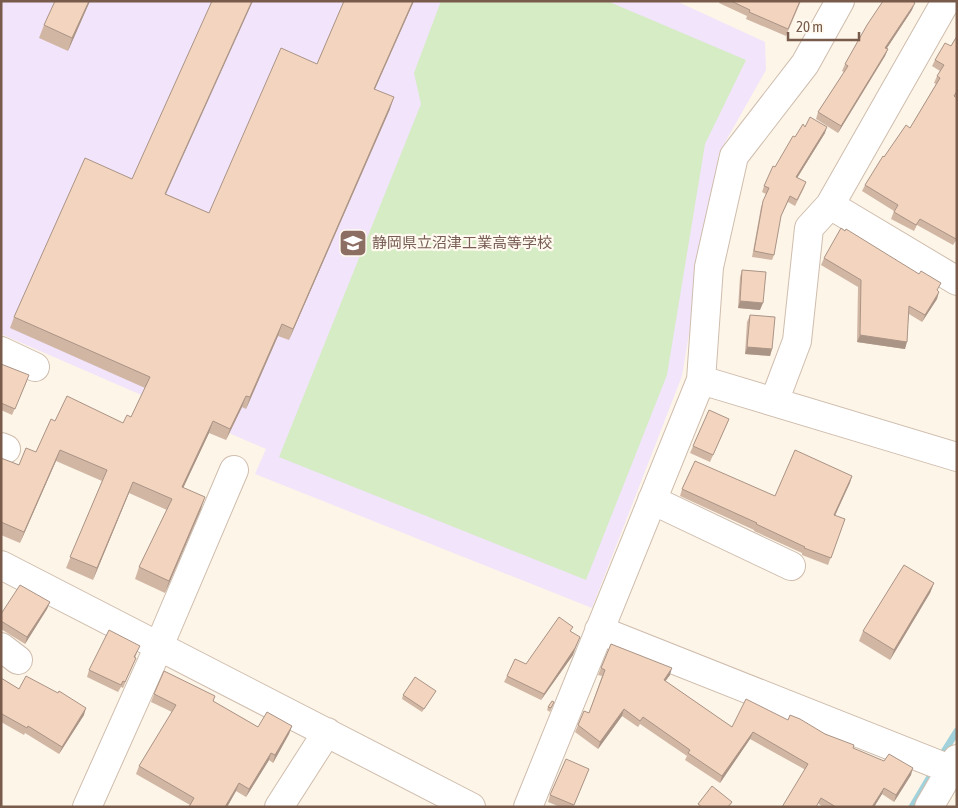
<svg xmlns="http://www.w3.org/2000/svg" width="958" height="808" viewBox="0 0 958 808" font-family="'Asap Condensed','Noto Sans JP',sans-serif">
<rect width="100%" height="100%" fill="#fdf5e8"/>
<path fill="#f2e4fa" d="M2,1H676L765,42L766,70L719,153L682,376L592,608L255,474L266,449L1,334Z"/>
<path fill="#d5ecc5" d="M441,1H607L746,60L705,144L667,375L586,580L279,457L421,104L414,73Z"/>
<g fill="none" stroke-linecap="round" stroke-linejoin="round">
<path stroke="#a1d1da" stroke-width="7" d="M940,758L957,731
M912,807L934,770"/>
<defs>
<path id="minor" d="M830,205L957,281
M1,351L35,367
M701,380L957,457
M774,402L797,341L809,228L830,205L946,1
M1,447L6,449
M652,500L791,566
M1,565L471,807
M599,630L957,772
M1,647L18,660
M87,807L159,646L234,470
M279,807L327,732
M528,807L701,380L709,267L734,156L805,64L840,1
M929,807L957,759"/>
</defs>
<use href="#minor" stroke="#cfbdad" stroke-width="30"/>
<use href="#minor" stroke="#fff" stroke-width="28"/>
</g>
<path fill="#d1b6a4" d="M90,1L68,51L39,38L44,25Z
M344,1H414L375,89L390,109L289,340L278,336L246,409L242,407L226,440L209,433L183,488L201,509L165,593L135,579L139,567L167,510L129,493L93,580L66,568L102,481L56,461L20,543L1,535V458L19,465L36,452L55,421L123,423L131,417L145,388L10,328L14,317L166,194L209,213L317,64Z
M720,1H801L786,36L746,19L747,16L719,3Z
M912,10L887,48L888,49L885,56L838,133L816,119L818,112L844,72L842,71L845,64Z
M957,36V93L955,97L957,239L953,245L917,225L914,231L891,219L894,211L862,191L865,185L884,157L910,128L936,84L934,83L937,76L940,71L932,66L935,60L951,46Z
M805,127L825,133L797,178L806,182L804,188L795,206L788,202L780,218L774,255L772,260L752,257L761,207L766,194L762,192L764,186L795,137Z
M824,258L938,291L937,299L922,322L909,314L905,349L857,342L858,287L821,265Z
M742,270L760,310L738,308L740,277Z
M750,315L772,349L770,356L745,354L747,322Z
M1,364L27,381L12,415L1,410Z
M729,419L710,462L690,453L693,446Z
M852,476L835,516L845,519L828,565L802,555V553L754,531V530L680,496L682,489L775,496Z
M934,583L930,593L890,660L859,641L863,631Z
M50,602L47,609L25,644L1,629V614Z
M571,632L573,655L541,700L504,682L507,676L526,664Z
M611,644L670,675L665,681L732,727L788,720L825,734L853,748L911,775L894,802L882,794L874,807H823L819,804L804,769L750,739L720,783L685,760L687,756L640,724L638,727L622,716L598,749L575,732L584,711L589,713L602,676L598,675Z
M137,653L135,658H136L133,665L123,688L121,687L118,692L87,677L89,670Z
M1,678L19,689L84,715L59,754L25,733L24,735L1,722Z
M436,691L422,712L402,699L403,695Z
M154,694L215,696L213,701L258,727L292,726L289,734L273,763L269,760L246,797L236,791L227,807H189L190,805L136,774L139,766L172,712L151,702Z
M554,702L550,712L547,710L548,707Z
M589,769L573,807H560L548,802L550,795Z"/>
<path fill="#aa9486" d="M89,1H90L68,51L72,38Z
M252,1H253L161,205L165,194Z
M413,1H414L370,100L374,89Z
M915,3L912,10L883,54L885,48Z
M888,49L885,56L838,133L841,126Z
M394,97L390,109L289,340L293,329Z
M827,127L825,133L794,183L796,177Z
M939,292L937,299L922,322L925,315Z
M740,301L763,303L760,310L738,308Z
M282,324L278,336L246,409L250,397Z
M860,335L907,342L905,349L857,342Z
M747,347L772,349L770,356L745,354Z
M246,396L242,407L226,440L230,429Z
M213,421L209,433L178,499L182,487Z
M60,450L56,461L20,543L24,532Z
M852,476L850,483L832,522L834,515Z
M133,482L129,493L93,580L97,568Z
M205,497L201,509L165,593L169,581Z
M934,583L930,593L890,660L894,650Z
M50,602L47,609L25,644L27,637Z
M580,637L573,655L541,700L544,694Z
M672,668L670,675L661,687L664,680Z
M86,708L84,715L59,754L62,747Z
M624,709L622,716L598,749L600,742Z
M292,726L289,734L273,763L275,755Z
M753,732L750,739L720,783L722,776Z
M271,753L269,760L246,797L249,789Z
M913,768L911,775L894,802L896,795Z
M239,783L236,791L227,807H225Z
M884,788L882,794L874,807H872Z"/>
<path fill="#f3d4bf" stroke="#aa9486" d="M55,1H89L72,38L44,25Z
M212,1H252L165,194L209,213L281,48L317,64L344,1H413L374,89L394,97L293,329L282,324L250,397L246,396L230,429L213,421L182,487L205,497L169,581L139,567L172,499L133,482L97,568L70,557L107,470L60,450L24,532L1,522V458L19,465L26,448L36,452L51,419L55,421L67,396L123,423L127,415L131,417L150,377L14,317L85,158L132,179Z
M731,1H800L788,29L749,12L750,10Z
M883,1H912L915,3L885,48L888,49L841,126L818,112L848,66L845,64L867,25Z
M957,36V91L954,96L957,98V237L956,239L920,219L916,225L894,212L898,205L865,185L883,156L884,157L906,125L910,128L940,78L937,76L944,65L935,60L945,43L951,46Z
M810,117L827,127L796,177L806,182L797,200L790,196L781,216L774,255L754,251L763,201L769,188L764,186L773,166L775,167L793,136L795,137L803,124L805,127Z
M841,228L845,231L846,229L919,274L921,271L941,283L937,290L939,292L925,315L909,306L907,342L860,335L861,280L824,258Z
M742,270L766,272L763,303L740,301Z
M750,315L775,317L772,349L747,347Z
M1,364L29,375L15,409L1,403Z
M709,410L729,419L713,455L693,446Z
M795,450L852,476L834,515L845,519L831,558L804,548L805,547L756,524L757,523L682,489L695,461L775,496Z
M904,565L934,583L894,650L863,631Z
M20,585L50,602L27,637L1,621V614Z
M559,617L573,627L570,631L580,637L575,648L544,694L507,676L515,659L526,664Z
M109,630L140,646L134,657L136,658L125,682L123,681L121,685L89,670Z
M611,644L672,668L664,680L732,727L746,699L788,720L790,715L800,719L825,734L854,745L853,748L884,761L889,754L913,768L896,795L884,788L872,807H836L821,798L816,807H782L808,764L753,732L722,776L688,753L690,750L643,717L640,721L624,709L600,742L578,725L584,711L589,713L605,670L601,668Z
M164,671L215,696L213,701L258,727L267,712L292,726L275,755L271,753L249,789L239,783L225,807H189L194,798L139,766L176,705L154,694Z
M26,676L58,693L59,691L86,708L62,747L28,726L27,728L2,714L1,715V678L19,689Z
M415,677L436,691L424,709L403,695Z
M552,701L554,702L551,708L548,707Z
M566,759L589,769L574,805L550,795Z
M712,786L732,802L728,807H702L698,804Z"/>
<defs>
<symbol id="school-square" viewBox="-11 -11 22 22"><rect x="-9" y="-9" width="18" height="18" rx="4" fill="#8d6e63" stroke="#fff9ef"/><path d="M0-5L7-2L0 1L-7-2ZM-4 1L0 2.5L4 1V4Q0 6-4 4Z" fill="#fff"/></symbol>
</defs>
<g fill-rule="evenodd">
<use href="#school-square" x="337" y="227" width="32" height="32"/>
</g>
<g text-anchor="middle" stroke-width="4.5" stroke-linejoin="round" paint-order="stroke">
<g font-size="15" fill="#785e54" stroke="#fff9ef" text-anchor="start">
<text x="372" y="248">静岡県立沼津工業高等学校</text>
</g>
</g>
<rect width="958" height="808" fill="none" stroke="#785b4b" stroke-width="5"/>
<path d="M788 32v8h71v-8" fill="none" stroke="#785b4b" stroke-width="2.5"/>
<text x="796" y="32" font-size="15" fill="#785b4b" stroke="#fff9ef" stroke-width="4" paint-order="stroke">20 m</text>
</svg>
